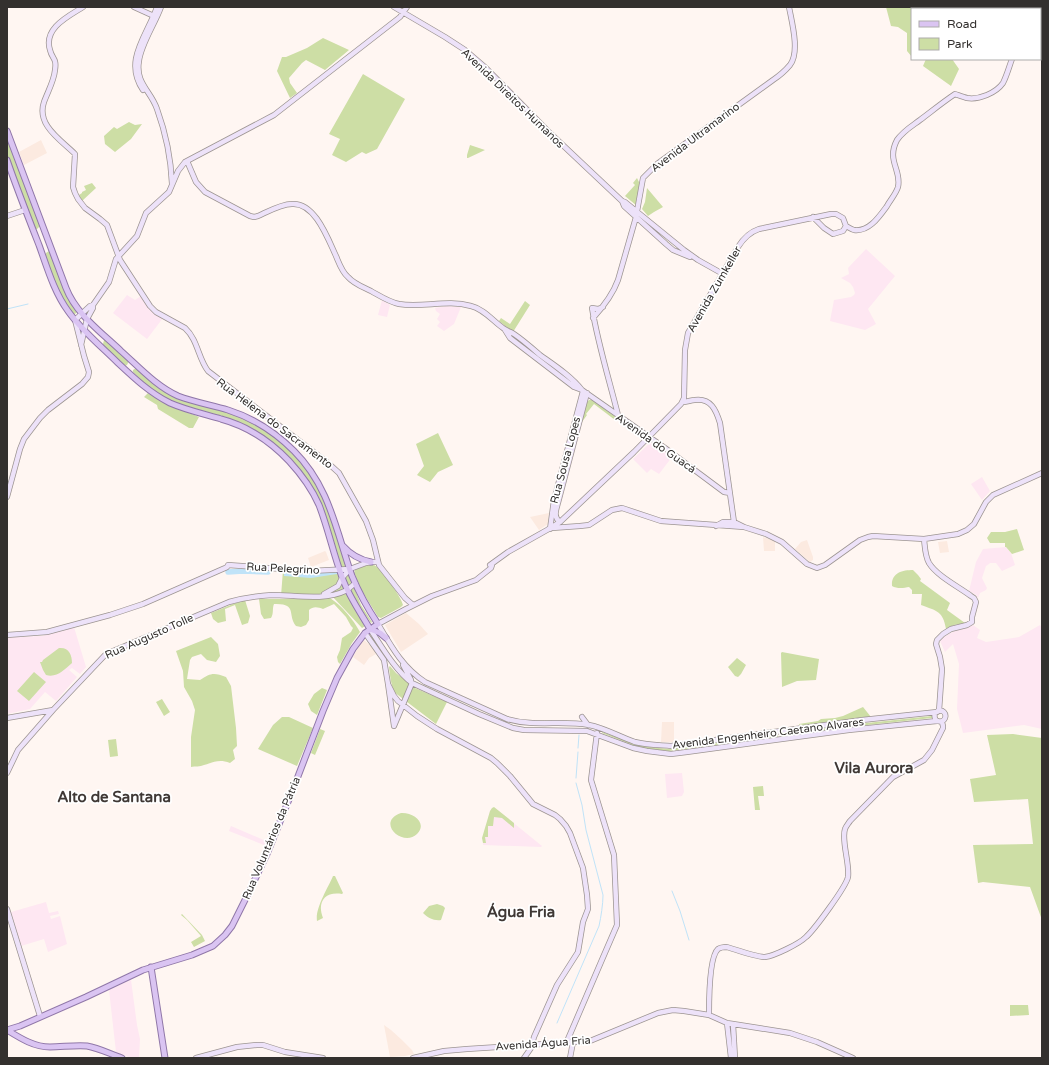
<svg xmlns="http://www.w3.org/2000/svg" width="1049" height="1065" viewBox="0 0 1049 1065" font-family="'Varela Round',sans-serif">
<rect width="100%" height="100%" fill="#fff6f2"/>
<path fill="#fceae0" d="M41,140L47,153L24,165L19,152Z
M549,513L548,524L539,530L530,517Z
M763,537L775,541V551H764Z
M807,540L813,557V560L810,562L795,549L801,542Z
M947,541L949,552L940,553L938,542Z
M325,551L326,552L329,560L311,567L308,558Z
M406,613L419,624L428,634L401,652L385,625Z
M364,640L372,647L376,654L369,658L364,665L353,657L362,641Z
M662,722H674V742H661Z
M384,1025L391,1030L402,1040L412,1050L414,1054L405,1056L390,1057Z"/>
<path fill="#fee7f2" d="M866,249L895,276L868,309L876,324L865,330L830,321L834,300L851,297L854,295L855,293L853,287L850,283L841,278L849,274L848,268Z
M127,295L135,300L141,296L148,307L155,313L163,318L147,339L113,313Z
M382,300L390,305L387,317L378,315Z
M447,306L461,307L454,324L444,331L437,326L440,322L437,319L440,314L436,311L435,308Z
M651,442L672,457L659,474L651,469L647,473L633,459Z
M982,477L990,491L982,500L971,484Z
M1006,547L1011,553L1015,565L1002,571L996,563H990L989,564L986,566L982,578L987,588L986,590L980,593L978,598L976,595L969,591L976,562L983,549Z
M973,625L980,630L977,638L986,642L1019,637L1040,625L1042,628V729L1024,725L963,733L957,709L959,664L953,644L945,652L940,641L944,637L956,630Z
M74,627L86,667L80,674L72,668L69,670L77,677L56,701L45,692L30,709L7,714V637L42,636Z
M682,773L684,792L682,796L667,798L665,774Z
M495,808L542,846L541,847L483,845V840L490,811L492,809Z
M231,826L266,841L264,845L229,831Z
M46,902L49,913L58,911L59,914L50,916L51,919L60,916L67,944L48,952L44,939L21,946L11,912Z
M131,980L137,1025L140,1039L139,1058H131L116,1052L109,990Z"/>
<path fill="#cddea5" d="M886,7H937V9H912V57L907,51V33L898,27L891,26Z
M323,38L349,50L325,70L306,60L302,63L289,78L290,83L297,93L290,98L277,71L282,57H286L307,48Z
M926,59H952L959,69L951,86L923,66Z
M363,74L405,99L377,149L366,154L362,152L346,162L332,155L340,139L329,134Z
M129,122L135,125L142,124L131,139L115,152L105,144L104,136L114,127L117,129Z
M7,136L40,226L37,229H35L7,155Z
M470,145L485,150L468,158H467V155Z
M637,178L640,184L637,206L625,196L635,185L633,183Z
M92,183L96,188L82,201L79,195L82,193V192L86,190L84,186Z
M647,188L663,207L654,212L648,216L642,209L645,202Z
M49,251L51,253L78,311L74,315C60,297 53,277 45,255L46,253Z
M525,301L530,305L513,332L499,321L501,318L510,324Z
M104,340H106L129,361L127,365L125,366L104,347L103,344Z
M136,368L155,385L167,393L180,399L234,413L250,421L272,435L295,455L307,469L322,494L353,582L348,586L315,492L303,473L293,461L278,448L258,432L226,417L191,408L171,401L153,391L133,372V370Z
M148,393L162,402L199,417L193,428H189L158,409L157,405L144,397Z
M589,400H592L617,418L615,420L594,404L586,414L587,415L582,422H581L586,403Z
M438,433L453,465L438,472L430,482L417,475L424,466L416,444Z
M1017,529L1024,550L1012,554L1006,547H1005V543H990L987,538L991,532H1005Z
M370,564L374,565L377,567C385,576 400,594 403,605L401,607L381,618L378,617L362,591L354,573L355,570Z
M339,569L367,625L362,628L331,595L281,596L283,570Z
M913,570L918,575L921,579L920,581L950,603L947,610L965,623L954,625L946,629C943,611 937,611 921,605L922,594H912V590L909,587C904,588 897,589 892,586C891,573 902,570 913,570Z
M354,587L361,605L372,622L371,623L361,608L356,605L349,591Z
M330,598C342,606 353,619 360,632L352,643L340,664L338,662L337,657L340,650L342,638L351,632L353,628L351,626L346,617L334,604L323,609C318,607 313,606 309,610V620L306,625L301,627L296,626C287,615 298,603 274,604C272,609 274,613 271,618L264,619L261,614L259,599H306Z
M245,600L250,616L248,623L242,625L235,605L225,609L226,621L218,623L213,619L211,613L233,604Z
M211,637L218,644L220,656L216,662L207,660L201,654L192,657L190,660L187,679L200,680C210,673 214,672 226,677L231,686L236,728L237,746L233,750L235,759L230,763C219,759 215,762 204,765C200,767 195,766 191,767V737L195,710L192,701L184,687L183,671L176,651Z
M59,648C69,647 72,655 72,663C64,670 57,678 46,675L43,670L40,662H42L43,660Z
M782,652L819,659L816,680L797,681L782,687L781,653Z
M737,658L746,665L741,674L738,677L735,676L728,667Z
M390,666L396,673L415,688L447,702L436,724L394,692C391,684 390,676 389,667Z
M34,672L46,682L29,701L17,691Z
M322,688L327,690L317,715L311,711L308,704L314,694Z
M162,699L170,712L164,716L156,702Z
M863,707L871,717L800,727L799,724L818,721L821,719L835,718L843,716Z
M932,716V718L849,727L784,736L783,734L848,725Z
M282,717H289L313,728L297,766L258,749L273,725Z
M320,729L325,731L315,755L311,753Z
M602,732L635,744L648,747L669,749L687,747L778,735V737L669,751L647,749L635,746L602,733Z
M1013,734L1042,738V920L1030,887L983,882L978,883L973,845L1033,844L1028,799L974,802L970,779L996,775L987,735Z
M116,739L118,756L110,757L108,740Z
M763,786L764,796H758L760,810H755L753,787Z
M494,807L514,823V828L502,818L494,817L493,826H488V837H485L486,843H483L482,838L490,811L492,808Z
M401,813C413,812 428,823 417,834C403,848 375,822 401,813Z
M333,876H335L343,893L342,894C324,891 317,903 323,918L317,921C315,908 328,888 333,876Z
M437,904L443,906L445,908L441,920C434,921 428,918 423,913L429,906Z
M182,914L202,935L205,941L194,947L191,942L201,936L187,920L181,915Z
M1010,1005H1028L1029,1015L1010,1016Z"/>
<path fill="#c0e3f8" d="M331,571H337V574L311,578L284,576V572L310,574Z"/>
<g fill="none" stroke-linecap="round" stroke-linejoin="round">
<path stroke="#c0e3f8" stroke-width="1" d="M7,309L28,304
M578,748L579,735
M576,778L578,752
M672,891L680,911L689,940
M557,1023L599,926C601,917 603,904 603,895L586,830L582,805L576,783"/>
<path stroke="#c0e3f8" stroke-width="5.5" d="M228,572L243,571L268,572"/>
<defs>
<path id="secondary" d="M83,7C69,16 43,28 50,50C52,59 57,58 55,70C54,81 48,91 44,102C36,125 61,140 75,154L73,187L75,193L78,199L85,208L100,219L107,225L120,260L150,306L156,312L185,328C198,340 198,358 208,371L328,463L339,473L366,521L373,540L379,565L405,598L413,605
M134,7L156,17
M161,7C155,24 141,44 139,61C135,83 151,91 157,109C165,131 171,160 172,184
M394,7L445,37L465,50L486,68L551,134L622,201L625,202L684,250L698,260L723,274
M1026,7L1027,9
M1040,34L1042,38
M143,90C123,60 147,36 157,7
M187,161L196,182L205,192L250,216L254,217L258,216C267,212 281,204 292,204C315,202 328,239 336,256C339,263 342,272 348,277C354,284 363,287 371,291C380,296 389,302 399,304C423,308 447,299 471,306C484,309 493,321 503,328C507,331 511,332 514,334C523,340 532,348 540,355C554,365 571,376 582,390
M622,201L624,206L666,244L673,250L690,257
M7,216L25,210
M813,217L824,228L833,234L843,231L846,226
M846,226C848,227 851,229 854,230C869,232 879,217 887,206C890,200 896,194 898,187C902,170 886,161 897,140C903,131 912,126 920,120C932,111 943,102 955,94C958,95 963,97 967,98C979,100 996,93 1003,83C1007,75 1009,67 1012,59
M603,307L598,309L592,308C598,344 609,379 618,415
M593,318C603,307 613,294 618,280L636,217L643,178L657,164L773,80C779,76 785,71 790,65C800,52 792,23 789,7
M505,330L510,338L574,387L582,390L665,448L724,492L730,493
M81,345L87,319L93,308V305L109,282L116,259L137,236L146,213L169,192L178,171L185,162L274,115L400,17L407,7
M683,402C687,402 691,400 695,400C711,398 716,410 720,423L734,522
M7,497L20,449L24,439L40,418L48,410L82,384L88,377L89,372L84,356L75,320L90,306L93,305
M560,522C553,517 556,510 558,503L587,393
M716,526L723,522H734L744,527
M552,528L580,526L589,525L612,510L622,508L661,521L744,527L766,534L782,542L807,564L817,568L825,565L860,540L868,537L873,536L924,539L958,534L967,530L974,524L986,502L993,495L1042,473
M550,529L554,500L583,391
M924,539C925,548 925,556 929,563C937,576 959,587 971,596L974,598L976,602L972,617V622L967,625L951,629L943,634L937,640L936,644L940,657L942,669L939,711
M490,565L508,552L547,530L560,522L634,452L681,404L684,398L685,350L688,333L738,247C743,239 750,232 759,229L831,214H836L843,218L846,226
M492,565L491,568L476,580L432,596L406,609L378,624C391,646 403,668 425,682L507,719C534,727 562,720 589,725C605,728 620,737 635,742C647,745 659,745 671,746L862,720L937,712
M324,594L338,586L342,578L350,569
M370,629C382,647 395,670 412,683L479,714L513,728L524,730L587,731L633,748L647,751L671,754L687,752L849,730L937,721
M365,633L384,660L388,684L394,726
M7,635L47,632L110,615L143,604L225,568L227,567L228,565L310,571L350,569L366,563L371,562H378
M403,665L411,680
M388,684L394,696L398,701L417,716L437,729L491,758L497,763L510,776L533,804L555,815L560,819L566,826L570,833L583,868L587,895L588,909L583,922L578,952L557,985L534,1037L531,1048L524,1058
M934.5 716a5.5 5.5 0 1 1 11 0a5.5 5.5 0 1 1-11 0Z
M582,717L588,725
M7,718L53,710
M394,726L412,683
M7,773L18,750L53,710L106,654L229,602C243,598 257,596 272,595C294,595 325,601 345,591C349,589 352,586 355,583
M7,909L40,1016
M709,1015C709,1003 709,957 718,949C721,947 724,947 727,947C737,950 756,957 765,957C774,956 799,944 806,937C814,930 846,887 848,877C850,864 841,840 845,829C846,826 848,824 850,821L893,777L924,760L932,750L943,728V726L942,722
M727,1023L731,1058
M733,1024L735,1058
M568,1042V1039L601,962L617,925L614,855L591,780L597,733
M196,1058L237,1047L257,1045H263L285,1052L323,1058
M413,1058L444,1051L467,1049L590,1041L658,1013L673,1010L684,1011L709,1015L727,1023L790,1033L817,1042L853,1058
M570,1058L573,1042"/>
<path id="primary" d="M7,131L66,288C76,314 101,332 121,351C139,367 156,386 178,396C194,402 211,405 228,410C253,418 276,433 294,451C330,487 336,531 352,576C359,593 368,609 378,624L365,633L353,649L337,678L323,711L292,792L267,854L248,894L232,926L225,935L213,946L192,955L143,970L86,997L20,1026L7,1030
M7,160C17,189 28,217 39,245C47,267 54,292 68,311C82,331 101,346 118,363C134,378 150,393 170,403C186,410 204,414 221,419C247,426 270,441 289,461C301,474 312,489 319,505C328,528 333,553 342,577C348,595 360,612 370,629
M343,546C350,554 361,560 371,562
M370,629L380,633L386,638
M151,967L165,1058
M7,1030C20,1038 34,1047 50,1047C62,1047 75,1045 87,1046C99,1048 110,1054 122,1058"/>
</defs>
<use href="#secondary" stroke="#9d9592" stroke-width="6"/>
<use href="#primary" stroke="#9077a8" stroke-width="7"/>
<use href="#secondary" stroke="#ede2f9" stroke-width="4.5"/>
<use href="#primary" stroke="#dac4f2" stroke-width="5"/>
</g>
<g text-anchor="middle" stroke-width="3.5" stroke-linejoin="round" paint-order="stroke">
<g font-size="11" fill="#33302e" stroke="#fff">
<text transform="translate(513 98) rotate(44)" y="4">Avenida Direitos Humanos</text>
<text transform="translate(695 137) rotate(-37)" y="4">Avenida Ultramarino</text>
<text transform="translate(714 289) rotate(-60)" y="4">Avenida Zumkeller</text>
<text transform="translate(275 423) rotate(37)" y="4">Rua Helena do Sacramento</text>
<text transform="translate(656 443) rotate(35)" y="4">Avenida do Guacá</text>
<text transform="translate(565 460) rotate(-75)" y="4">Rua Sousa Lopes</text>
<text transform="translate(283 568) rotate(3)" y="4">Rua Pelegrino</text>
<text transform="translate(149 636) rotate(-24)" y="4">Rua Augusto Tolle</text>
<text transform="translate(768 733) rotate(-7)" y="4">Avenida Engenheiro Caetano Alvares</text>
<text transform="translate(271 838) rotate(-67)" y="4">Rua Voluntários da Pátria</text>
<text transform="translate(543 1043) rotate(-4)" y="4">Avenida Água Fria</text>
</g>
<g font-size="15" font-weight="bold" fill="#3f3835" stroke="#fff">
<text x="874" y="773">Vila Aurora</text>
<text x="114" y="802">Alto de Santana</text>
<text x="521" y="917">Água Fria</text>
</g>
</g>
<rect width="1049" height="1065" fill="none" stroke="#33302e" stroke-width="16"/>
<rect x="911" y="8" width="130" height="52" fill="#ffffff" stroke="#adacab"/>
<rect x="919" y="21" width="20" height="6" fill="#dac4f2" stroke="#adacab"/>
<text x="947" y="28" font-size="12" fill="#33302e">Road</text>
<rect x="919" y="38" width="20" height="12" fill="#cddea5" stroke="#adacab"/>
<text x="947" y="48" font-size="12" fill="#33302e">Park</text>
</svg>
